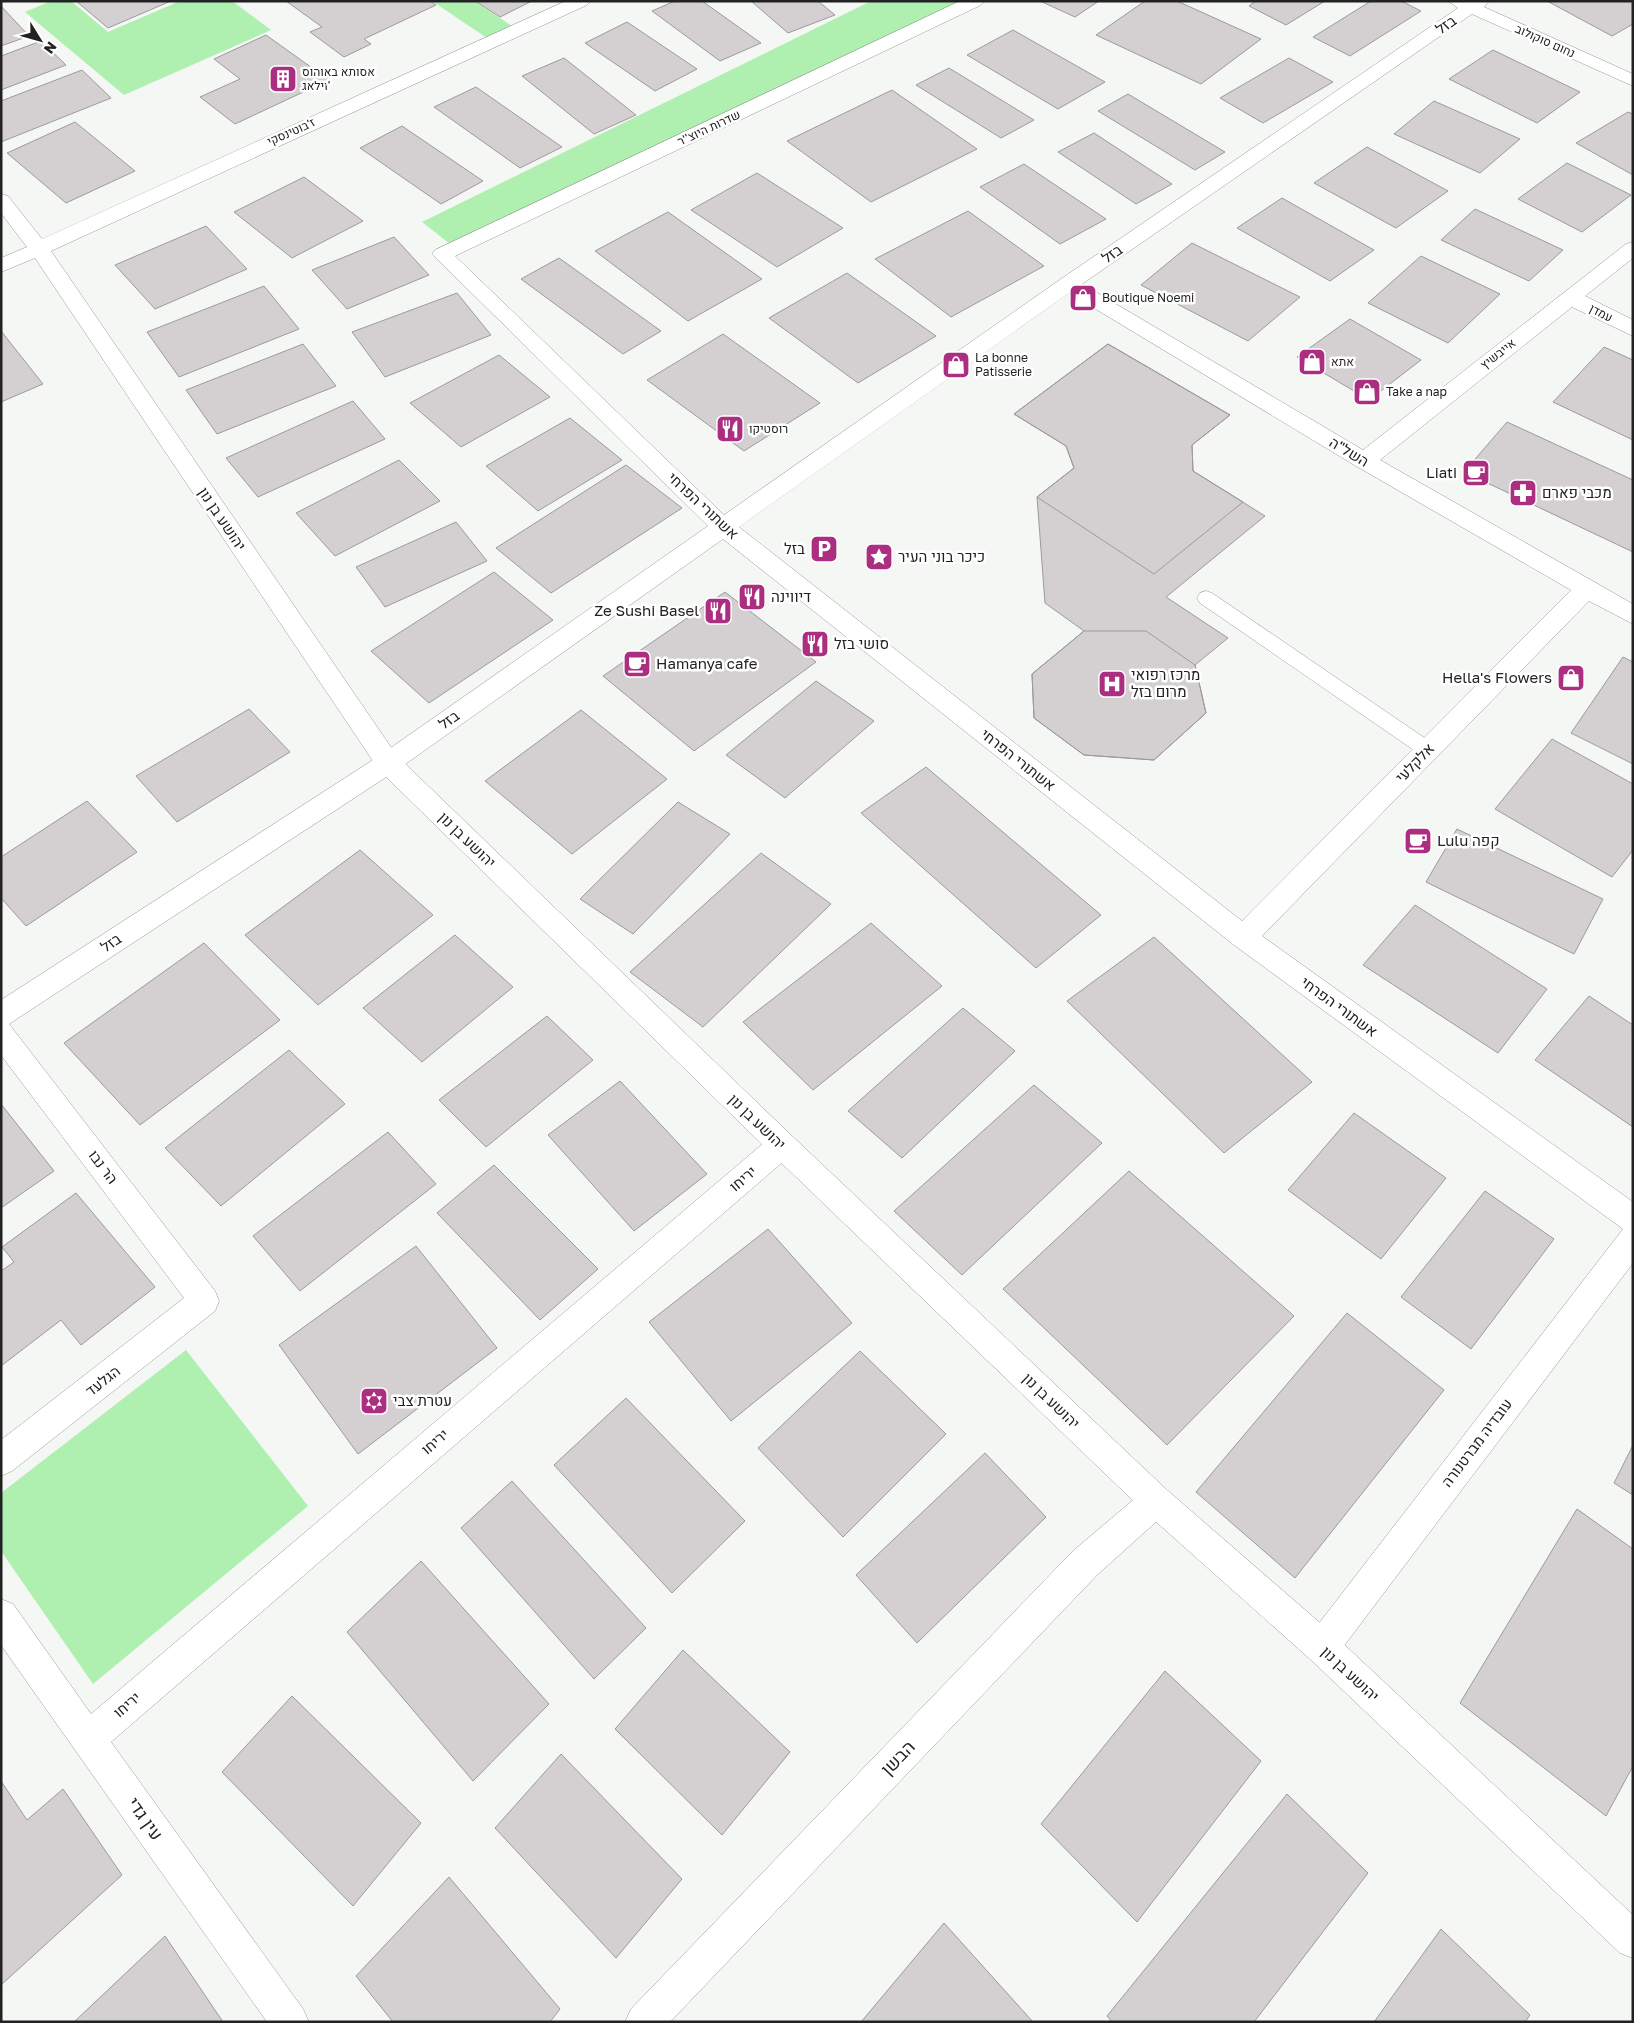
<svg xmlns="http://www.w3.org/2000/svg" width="1634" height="2023" viewBox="0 0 1634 2023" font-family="'Golos Text',Heebo,sans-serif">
<rect width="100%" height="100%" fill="#f4f7f4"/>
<path fill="#afefb0" d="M51,1H71L108,32L180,1H232L271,30L124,95L25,12Z
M432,1H474L512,26L487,38Z
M871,1L959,2L450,244L422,222Z
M186,1350L308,1506L93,1684L1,1551V1493Z"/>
<path fill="#d4cfd1" stroke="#9e9a9c" d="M76,1H171L108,28Z
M286,1H430L436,5L364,39L371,44L344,57L310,32L322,27Z
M475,1H532L500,17Z
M675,1H702L761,43L720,61L652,11Z
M751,1H818L835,15L788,33Z
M1040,1H1099L1075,17Z
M1145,1H1177L1261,39L1201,84L1096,35Z
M1256,1H1325L1286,25L1249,6Z
M1371,1H1401L1421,11L1350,56L1313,37Z
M1547,1H1633V24L1612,36Z
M1,6L29,36L1,46Z
M627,22L697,69L655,91L585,43Z
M1013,30L1105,82L1058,109L967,55Z
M266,35L329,80L235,124L200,97L240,79L214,59Z
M41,41L66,65L1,90V56Z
M1493,50L1580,92L1537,123L1449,79Z
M564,58L636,115L594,134L522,76Z
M1289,58L1333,82L1263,123L1220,98Z
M949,68L1034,120L1001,138L916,85Z
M82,70L111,98L1,142V101Z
M476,87L562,147L520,168L434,107Z
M892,90L977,149L871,202L787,141Z
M1128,94L1225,152L1195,170L1098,111Z
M1434,101L1520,139L1480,173L1394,134Z
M1628,112L1633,114V175L1576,143Z
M75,122L135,171L66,203L7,153Z
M402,126L483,181L441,204L360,148Z
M1094,133L1172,184L1136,204L1058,152Z
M1367,147L1448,191L1396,228L1314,183Z
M1567,163L1631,195L1582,232L1518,199Z
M1024,164L1106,219L1060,244L980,187Z
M757,173L843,228L777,267L691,210Z
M304,177L363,221L292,258L234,212Z
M1282,198L1374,250L1330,281L1237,228Z
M1475,209L1563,250L1529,281L1441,240Z
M968,211L1044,266L951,317L875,259Z
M668,212L762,279L688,321L595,251Z
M206,226L247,269L155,309L115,265Z
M394,237L429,275L347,309L312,270Z
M1192,243L1300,297L1248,341L1141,285Z
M1421,256L1500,294L1448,343L1368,303Z
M559,258L661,331L623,354L521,279Z
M847,273L936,336L858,383L769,318Z
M264,286L299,329L179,377L147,332Z
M457,293L491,335L385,377L352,332Z
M1350,319L1421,360L1369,400L1297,357Z
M1,331L43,384L1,402Z
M723,334L820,403L744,451L647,380Z
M303,344L336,386L217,434L186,390Z
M1108,344L1230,415L1192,445L1193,471L1265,516L1166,597L1228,638L1195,665L1206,713L1154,760L1084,755L1034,718L1032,674L1084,631L1045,603L1037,497L1074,468L1066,446L1014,414Z
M1108,344L1230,415L1192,445L1193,471L1243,502L1154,574L1037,497L1074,468L1066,446L1014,414Z
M1604,347L1633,360V440L1553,402Z
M499,355L550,397L461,447L410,403Z
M353,401L385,439L258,497L226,458Z
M570,418L622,460L538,511L486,466Z
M1507,422L1633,480V552L1464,472Z
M399,460L440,501L335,556L296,513Z
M626,465L682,508L551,593L496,548Z
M456,522L487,561L385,607L356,567Z
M494,572L553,620L429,703L371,651Z
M725,592L816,662L694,751L603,676Z
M1084,631H1146L1195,665L1206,713L1154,760L1084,755L1034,718L1032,674Z
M1623,657L1633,662V764L1571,733Z
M816,681L874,721L785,798L726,755Z
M249,709L290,752L177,822L136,776Z
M581,710L667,779L572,854L485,781Z
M1552,739L1633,784V850L1612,877L1495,809Z
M926,767L1101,915L1036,968L861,813Z
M87,801L137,852L26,926L1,898V857Z
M678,802L730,834L633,934L580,899Z
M1457,829L1603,899L1574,954L1426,882Z
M360,850L433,915L318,1005L245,935Z
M761,853L831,904L703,1027L630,972Z
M1415,905L1547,989L1498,1053L1363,965Z
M871,923L942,986L813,1090L743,1022Z
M455,935L513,987L422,1062L363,1008Z
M1154,937L1312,1082L1224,1153L1067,1001Z
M204,943L280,1020L140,1125L64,1043Z
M1589,996L1633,1025V1127L1535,1060Z
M963,1008L1015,1051L902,1158L848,1111Z
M547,1016L593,1060L486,1147L439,1100Z
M289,1050L345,1104L221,1206L165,1148Z
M620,1081L707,1174L634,1231L548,1135Z
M1034,1085L1102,1143L962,1275L894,1211Z
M1,1104L54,1171L1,1208Z
M1354,1113L1446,1178L1381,1259L1288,1190Z
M388,1132L436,1184L300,1291L253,1236Z
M494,1165L598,1269L540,1320L437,1213Z
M1129,1171L1294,1316L1167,1445L1003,1289Z
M1485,1191L1554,1239L1471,1349L1401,1297Z
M76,1193L155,1287L81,1345L61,1320L1,1366V1271L14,1262L2,1247Z
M768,1229L852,1323L731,1421L649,1322Z
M416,1246L497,1348L358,1454L279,1345Z
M1347,1313L1444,1390L1295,1578L1196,1492Z
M860,1351L946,1434L843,1537L758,1448Z
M626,1398L745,1521L672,1593L554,1465Z
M1633,1445V1495L1614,1483Z
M985,1453L1046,1517L917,1643L856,1575Z
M512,1481L646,1628L594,1679L461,1528Z
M1577,1509L1633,1549V1766L1606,1816L1460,1703Z
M421,1561L549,1704L473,1781L347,1632Z
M683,1650L790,1752L722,1835L615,1729Z
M1165,1671L1261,1761L1137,1922L1041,1824Z
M292,1696L421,1823L353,1906L222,1772Z
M561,1754L682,1879L616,1958L495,1828Z
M1,1781L27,1820L63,1789L122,1875L1,1985Z
M1287,1794L1368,1873L1254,2022H1112L1107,2016Z
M449,1877L560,2009L550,2022H393L356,1976Z
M944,1923L1033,2022H861Z
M1441,1929L1530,2015L1525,2022H1374Z
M165,1936L223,2022H74Z"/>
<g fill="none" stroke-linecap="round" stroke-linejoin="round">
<defs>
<path id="lane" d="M1206,591L1212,593L1435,745L1438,750L1435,755L1428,757L1421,755L1200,603L1197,598L1200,593Z"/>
<path id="street" d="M960,1H984L981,5L455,256L724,515L1061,279L1458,8L1448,1H1489L1484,7L1633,74V86L1472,14L1082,284L1363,450L1626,244L1633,242V258L1585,296L1633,320V336L1572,307L1380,460L1633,604V624L1589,601L1262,936L1633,1202V1263L1334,1659L1322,1664L1310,1659L1305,1647L1310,1635L1623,1229L1234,945L723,539L397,770L9,1024L215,1291L219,1301L215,1311L12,1471L1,1476V1440L184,1298L1,1055V1000L379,756L708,526L432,254L435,250ZM1069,293L1356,466L1571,590L1242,921L739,527Z
M782,1132L792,1136L796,1145L792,1154L111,1742L303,2009L309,2022H267L1,1645V1599L13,1604L91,1714L772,1136Z
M1156,1485L1167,1490L1172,1501L1167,1512L1097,1575L670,2022H625L631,2009L1073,1551L1145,1490Z"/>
<path id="secondary" d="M566,1H590L587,5L51,251L397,756L792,1136L1167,1490L1334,1635L1633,1915V1958L1620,1953L1310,1659L1145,1512L772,1154L379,770L35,258L1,272V258L27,247L1,213V194L8,196L42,239Z"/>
</defs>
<use href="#lane" stroke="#979a97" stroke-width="1"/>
<use href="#street" stroke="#979a97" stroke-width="1"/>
<use href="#secondary" stroke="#979a97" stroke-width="1"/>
<use href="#lane" fill="#fff" fill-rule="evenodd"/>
<use href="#street" fill="#fff" fill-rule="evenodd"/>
<use href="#secondary" fill="#fff" fill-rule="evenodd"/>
</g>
<defs>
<symbol id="building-square" viewBox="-11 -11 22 22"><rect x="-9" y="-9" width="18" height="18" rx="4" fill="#ab2e80" stroke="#fff"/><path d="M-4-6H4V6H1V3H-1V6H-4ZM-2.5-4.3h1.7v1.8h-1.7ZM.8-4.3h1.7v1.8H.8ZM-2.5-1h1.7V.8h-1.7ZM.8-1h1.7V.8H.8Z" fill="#fff"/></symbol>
<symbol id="shop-square" viewBox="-11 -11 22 22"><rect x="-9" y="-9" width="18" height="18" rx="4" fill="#ab2e80" stroke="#fff"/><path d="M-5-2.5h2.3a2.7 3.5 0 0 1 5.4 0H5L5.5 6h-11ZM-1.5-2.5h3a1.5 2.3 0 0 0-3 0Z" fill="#fff"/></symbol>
<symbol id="restaurant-square" viewBox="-11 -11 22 22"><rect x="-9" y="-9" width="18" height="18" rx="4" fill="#ab2e80" stroke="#fff"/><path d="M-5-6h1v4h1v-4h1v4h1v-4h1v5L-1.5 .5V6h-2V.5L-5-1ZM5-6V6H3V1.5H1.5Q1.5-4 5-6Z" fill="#fff"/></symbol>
<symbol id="cafe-square" viewBox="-11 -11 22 22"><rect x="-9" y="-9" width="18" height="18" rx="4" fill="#ab2e80" stroke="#fff"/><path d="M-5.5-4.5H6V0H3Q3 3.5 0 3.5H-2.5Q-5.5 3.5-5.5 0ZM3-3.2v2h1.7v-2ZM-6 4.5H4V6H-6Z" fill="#fff"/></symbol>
<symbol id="pharmacy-square" viewBox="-11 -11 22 22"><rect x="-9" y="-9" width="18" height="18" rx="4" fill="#ab2e80" stroke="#fff"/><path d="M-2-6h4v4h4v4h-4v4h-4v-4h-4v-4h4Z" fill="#fff"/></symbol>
<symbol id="parking-square" viewBox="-11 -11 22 22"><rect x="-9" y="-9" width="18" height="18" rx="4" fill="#ab2e80" stroke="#fff"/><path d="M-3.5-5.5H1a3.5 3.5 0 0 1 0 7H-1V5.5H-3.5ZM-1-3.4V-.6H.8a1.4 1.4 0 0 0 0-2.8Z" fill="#fff"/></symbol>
<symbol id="sight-square" viewBox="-11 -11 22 22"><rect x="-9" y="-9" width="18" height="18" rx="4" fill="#ab2e80" stroke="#fff"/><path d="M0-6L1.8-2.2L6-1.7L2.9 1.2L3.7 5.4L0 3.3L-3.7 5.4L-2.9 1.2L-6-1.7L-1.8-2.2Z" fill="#fff"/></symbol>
<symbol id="hospital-square" viewBox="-11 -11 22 22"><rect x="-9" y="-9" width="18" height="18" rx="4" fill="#ab2e80" stroke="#fff"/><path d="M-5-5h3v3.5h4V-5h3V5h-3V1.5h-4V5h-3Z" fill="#fff"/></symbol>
<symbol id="synagogue-square" viewBox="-11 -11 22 22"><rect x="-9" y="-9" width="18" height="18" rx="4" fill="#ab2e80" stroke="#fff"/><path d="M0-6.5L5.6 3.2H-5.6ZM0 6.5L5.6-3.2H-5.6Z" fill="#fff"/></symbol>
</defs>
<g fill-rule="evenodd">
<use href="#building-square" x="267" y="63" width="32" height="32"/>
<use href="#shop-square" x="1067" y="282" width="32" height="32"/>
<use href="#shop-square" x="1296" y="346" width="32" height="32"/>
<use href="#shop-square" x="940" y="349" width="32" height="32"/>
<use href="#shop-square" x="1351" y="376" width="32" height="32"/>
<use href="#restaurant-square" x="714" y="413" width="32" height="32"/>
<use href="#cafe-square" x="1460" y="457" width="32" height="32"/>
<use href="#pharmacy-square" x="1507" y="477" width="32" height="32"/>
<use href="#parking-square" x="808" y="533" width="32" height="32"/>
<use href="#sight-square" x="863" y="541" width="32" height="32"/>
<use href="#restaurant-square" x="736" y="581" width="32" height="32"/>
<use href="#restaurant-square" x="702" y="595" width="32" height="32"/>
<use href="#restaurant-square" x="799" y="628" width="32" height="32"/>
<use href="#cafe-square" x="621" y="648" width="32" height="32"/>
<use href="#shop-square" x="1555" y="662" width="32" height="32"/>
<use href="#hospital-square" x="1096" y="668" width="32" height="32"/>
<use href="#cafe-square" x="1402" y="825" width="32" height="32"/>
<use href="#synagogue-square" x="358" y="1385" width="32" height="32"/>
</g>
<g text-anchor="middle" stroke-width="5" stroke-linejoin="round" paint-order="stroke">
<g font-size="12" fill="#212221" stroke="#fff">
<text transform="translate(1545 41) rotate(24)" y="4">נחום סוקולוב</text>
<text transform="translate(709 128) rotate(-25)" y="4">שדרות היוצ''ר</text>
<text transform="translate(291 132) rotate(-24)" y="4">ז'בוטינסקי</text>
<text transform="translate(1601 313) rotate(27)" y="4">עמדן</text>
<text transform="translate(1498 354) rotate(-38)" y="4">אייבשיץ</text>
</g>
<g font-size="12" fill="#212221" stroke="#fff" text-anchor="start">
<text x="302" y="76">אסותא באוהוס<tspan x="302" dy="14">וילאג'</tspan></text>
<text x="1102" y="302">Boutique Noemi</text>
<text x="975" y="362">La bonne<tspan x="975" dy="14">Patisserie</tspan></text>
<text x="1331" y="366">אתא</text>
<text x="1386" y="396">Take a nap</text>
<text x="749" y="433">רוסטיקו</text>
</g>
<g font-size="15" fill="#212221" stroke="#fff">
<text transform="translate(1446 25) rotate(-35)" y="5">בזל</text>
<text transform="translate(1112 254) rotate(-34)" y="5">בזל</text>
<text transform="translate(1349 452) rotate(31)" y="5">השל"ה</text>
<text transform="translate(703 506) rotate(43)" y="5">אשתורי הפרחי</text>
<text transform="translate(222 519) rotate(56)" y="5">יהושע בן נון</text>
<text transform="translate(449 720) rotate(-35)" y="5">בזל</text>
<text transform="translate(1018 760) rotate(38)" y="5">אשתורי הפרחי</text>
<text transform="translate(1415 763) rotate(-46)" y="5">אלקלעי</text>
<text transform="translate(467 840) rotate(44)" y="5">יהושע בן נון</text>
<text transform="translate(111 943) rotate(-33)" y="5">בזל</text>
<text transform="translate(1339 1007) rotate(36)" y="5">אשתורי הפרחי</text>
<text transform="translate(757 1122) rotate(44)" y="5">יהושע בן נון</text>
<text transform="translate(103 1167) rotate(53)" y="5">הר נבו</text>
<text transform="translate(743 1179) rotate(-41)" y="5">יריחו</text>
<text transform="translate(103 1381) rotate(-38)" y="5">הגלעד</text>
<text transform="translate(1051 1401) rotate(44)" y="5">יהושע בן נון</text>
<text transform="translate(435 1442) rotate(-41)" y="5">יריחו</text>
<text transform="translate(1477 1443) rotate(-53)" y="5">עובדיה מברטנורה</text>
<text transform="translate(1350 1674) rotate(43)" y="5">יהושע בן נון</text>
<text transform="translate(127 1705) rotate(-41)" y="5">יריחו</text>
</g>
<g font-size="15" fill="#212221" stroke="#fff" text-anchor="start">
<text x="1457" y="478" text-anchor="end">Liati</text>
<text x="1542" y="498">מכבי פארם</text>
<text x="805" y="554" text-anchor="end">בזל</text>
<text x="898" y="562">כיכר בוני העיר</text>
<text x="771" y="602">דיווינה</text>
<text x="699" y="616" text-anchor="end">Ze Sushi Basel</text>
<text x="834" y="649">סושי בזל</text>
<text x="656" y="669">Hamanya cafe</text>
<text x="1131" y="680">מרכז רפואי<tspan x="1131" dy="17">מרום בזל</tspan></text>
<text x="1552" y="683" text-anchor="end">Hella's Flowers</text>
<text x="1437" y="846">Lulu קפה</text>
<text x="393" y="1406">עטרת צבי</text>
</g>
<g font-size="18" fill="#212221" stroke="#fff">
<text transform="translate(898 1758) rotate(-46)" y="6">הבשן</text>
<text transform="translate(145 1819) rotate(55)" y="6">עין גדי</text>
</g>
</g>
<rect width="1634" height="2023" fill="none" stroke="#212221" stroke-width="5"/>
<g transform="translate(40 40) rotate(127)" stroke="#ffffff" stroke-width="4" paint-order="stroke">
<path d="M0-4L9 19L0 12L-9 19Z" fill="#212221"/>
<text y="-8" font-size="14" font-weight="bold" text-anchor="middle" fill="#212221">N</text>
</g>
</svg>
